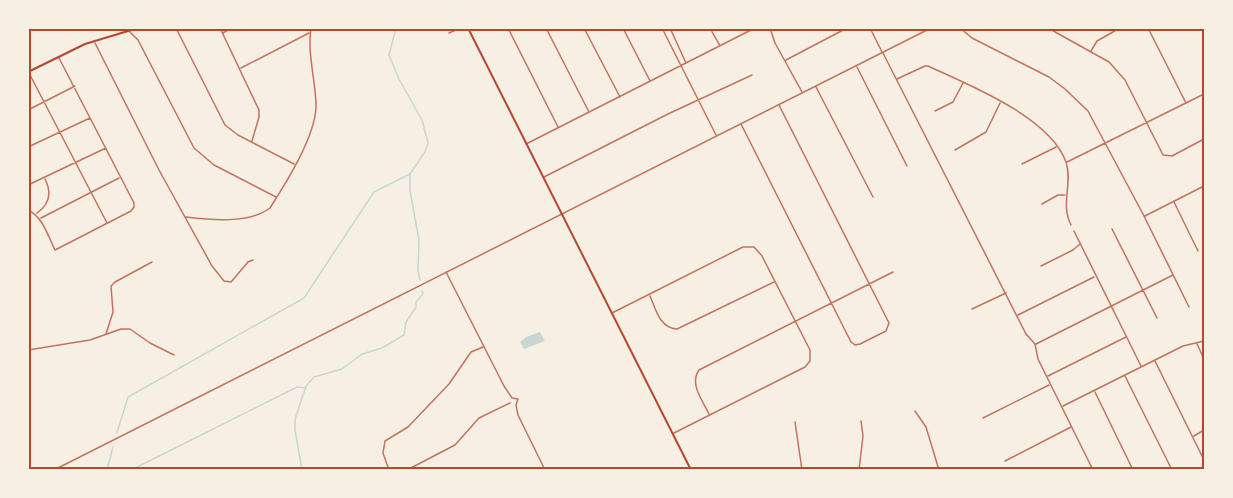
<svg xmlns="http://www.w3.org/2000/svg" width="1233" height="498" viewBox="0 0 1233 498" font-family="'Times New Roman',serif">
<rect width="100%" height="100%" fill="#f6efe4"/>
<path fill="#c9d6d2" d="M540,332L545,341L524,349L520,342L526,337Z"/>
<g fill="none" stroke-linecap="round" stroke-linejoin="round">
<path stroke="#c9d6d2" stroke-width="1.5" d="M396,28L389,55L399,79L422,120L428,143L425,152L410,174V191L419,240L418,271L420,280
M117,433L128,397L304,298L374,192L410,174
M107,470L113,447
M131,470L297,387L306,388
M302,470L295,430V419L306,386L314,377L342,369L362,354L382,348L404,335L406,322L416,307V302L423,294L422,291"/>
<path stroke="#c5725c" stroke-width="1.5" d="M126,28L138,40L194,148L214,165L276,197
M176,28L225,125L238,135L294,164
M220,28L259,110V117L252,141
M508,28L558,127
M546,28L589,112
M584,28L620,97
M623,28L650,81
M662,28L716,135
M670,28L686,63
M710,28L720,46
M770,28L775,43L802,92
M870,28L882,52
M960,28L972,38L1049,77L1065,89L1088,111L1144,216L1189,307
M1048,28L1109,62L1125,80L1163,155L1172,156L1204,139
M1148,28L1186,103
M1197,28L1204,31
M223,33L231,28
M449,33L460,28
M95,43L159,170L212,266L224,281L231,282L248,262L253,260
M1091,51L1097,41L1120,28
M786,60L847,28
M857,67L907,166
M241,68L309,33
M29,73L107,223
M897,79L925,66H928C969,85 1050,117 1066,162C1073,183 1060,204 1071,225
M816,87L873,197
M28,110L75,86
M935,111L953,102L963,83
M741,124L851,342L855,345L860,344L886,331L889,323L779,105
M526,144L751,30L750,28
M28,147L90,118
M955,150L986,132L1000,103
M1067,162L1204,94
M1022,164L1056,147
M544,177L668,114L752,75
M28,185L106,148
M1174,202L1198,251
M1042,204L1058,195H1065
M28,210C43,217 48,236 55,250L131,211L134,207V203L59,58
M37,213C50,204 52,193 45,179
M1145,216L1204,186
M186,217C210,220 249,224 270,208C286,183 315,137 316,107C316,81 307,55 311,28
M41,218L119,178
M1112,229L1157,318
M1074,231L1141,366
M1041,266L1073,250L1080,244
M446,272L504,386L512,398L518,399L516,405L518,415L545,470
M650,296C656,310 660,328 677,329L774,282
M972,309L1006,293
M612,313L743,247H754L762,256L810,350V361L805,367L674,433
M1018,315L1094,277
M106,334L113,312L111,286L115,282L152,262
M1036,344L1173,275
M1197,344L1204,359
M28,350L90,340L121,329H130L150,343L174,355
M1155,361L1204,460
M1048,376L1126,337
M1125,376L1172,470
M1095,392L1133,470
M1063,406L1183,346L1204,341
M915,411L926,427L939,470
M709,414C703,401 689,384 699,370L893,272
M983,418L1049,385
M795,422L802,470
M1194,436L1204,430
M1005,461L1071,427
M389,470L383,453L385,441L408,427L449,384L471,352L483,347
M407,470L455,445L479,418L510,403
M859,470L863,436L861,421"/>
<path stroke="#c5725c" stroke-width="1.5" d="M883,53L1026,334L1035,344L1038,359L1093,470
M54,470L931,28"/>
<path stroke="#b5482f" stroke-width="2" d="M468,28L691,470"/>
<path stroke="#b5482f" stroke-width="2" d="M28,72L85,44L138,28"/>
</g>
<rect width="1233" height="498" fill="none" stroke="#f6efe4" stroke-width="60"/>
<rect x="30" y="30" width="1173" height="438" fill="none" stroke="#b5482f" stroke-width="2"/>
</svg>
